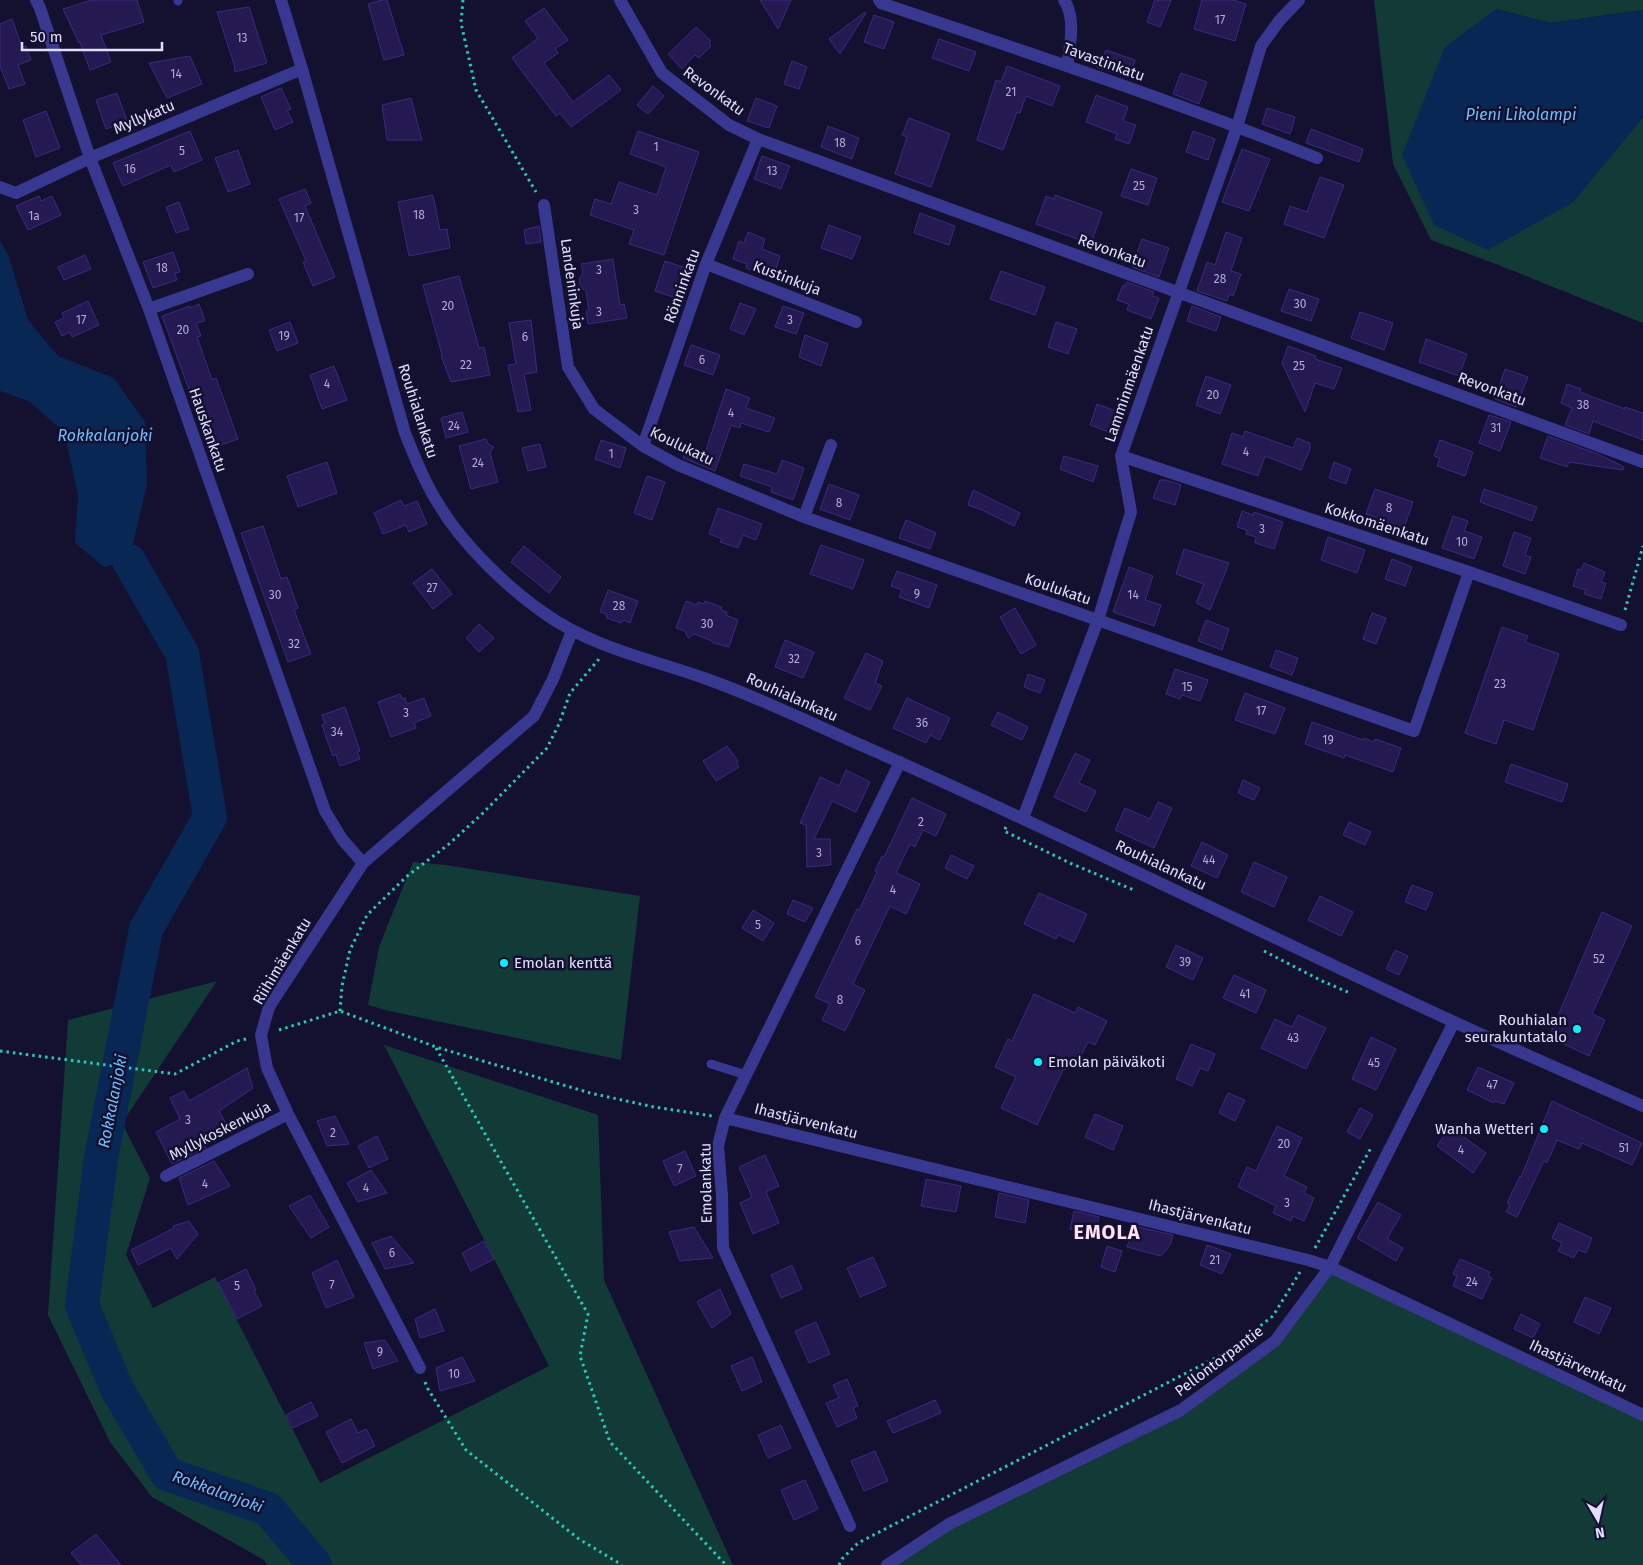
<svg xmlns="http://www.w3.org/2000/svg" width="1643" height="1565" viewBox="0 0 1643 1565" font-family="'Fira Sans',sans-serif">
<rect width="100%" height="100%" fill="#14102f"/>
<path fill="#123a37" d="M1374,0H1643V10L1551,23L1496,9L1572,203L1643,117V323L1496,264L1431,240L1393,164Z
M413,862L446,865L640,896L621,1060L389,1011L368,1005L379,947Z
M217,981L122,1123L150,1178L126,1255L153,1308L215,1277L320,1483L549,1366L384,1045L598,1115L604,1280L733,1565H267L264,1560L152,1497L110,1442L48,1315L68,1020Z
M1330,1267L1643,1415V1565H887L949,1524L1181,1410L1275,1341Z"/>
<path fill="#092754" d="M1496,9L1551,23L1643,10V117L1572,203L1488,250L1434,225L1402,155L1445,47Z
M0,240L9,257L28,320L58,356L114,378L145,422L147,484L129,561L104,567L75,543L78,494L64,432L30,402L0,391Z"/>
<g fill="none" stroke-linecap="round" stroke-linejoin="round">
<path stroke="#092754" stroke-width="34" d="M129,561L182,653L210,817L146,929L101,1158L82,1305L116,1387L167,1474L268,1509L315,1565"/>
</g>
<path fill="#241a51" stroke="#392b7f" d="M92,0H137L144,22L101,35L111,62L90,70L80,42L79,43L63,9Z
M382,0H387L404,55L384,60L368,4Z
M760,0H791L778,29Z
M1155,0H1171L1160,27L1147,22Z
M1202,0H1233L1246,4L1235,41L1194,29Z
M249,7L267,63L235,72L234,64L217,12Z
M544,8L568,40L555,49L558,53L544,63L573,102L609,75L621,90L571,127L560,113L556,116L512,58L538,38L525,21Z
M865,12L866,13L840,54L829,39Z
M874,15L894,22L884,49L864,42Z
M12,19L22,47L26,46L31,60L18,65L25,84L9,89L0,66V24Z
M696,27L711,41L709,43L711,46L699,58L695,55L682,69L668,54Z
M939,39L976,52L969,71L932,58Z
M1106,50L1135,60L1129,78L1097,67Z
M190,56L202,84L167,98L149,63Z
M792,61L807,67L799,89L784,84Z
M1007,66L1060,86L1052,106L1026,96L1020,113L1017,112L1003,150L977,140L996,80L1001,82Z
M1181,73L1207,82L1199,104L1173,94Z
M653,86L664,96L648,114L637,105Z
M281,88L291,109L287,111L293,122L275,130L261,97Z
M117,93L127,121L106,129L96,100Z
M1096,95L1128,107L1123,121L1136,125L1129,144L1115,139L1117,134L1086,122Z
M411,98L422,140H387L382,105Z
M756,98L777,106L769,128L747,121Z
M1267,108L1295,117L1290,134L1262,124Z
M46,111L60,148L36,157L23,120Z
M909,118L950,134L931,187L895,174L907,137L902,135Z
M828,126L859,138L852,159L821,147Z
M1311,129L1363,149L1359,162L1306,143Z
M190,131L202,160L174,172L171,165L123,186L113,163Z
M638,131L699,152L664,255L629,244L634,230L590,215L595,199L611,204L619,182L657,195L666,167L630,154Z
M1193,131L1215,139L1208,160L1186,152Z
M1242,149L1270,159L1249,211L1222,202Z
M238,150L250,184L228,192L215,158Z
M762,156L790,166L781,189L754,179Z
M1131,169L1157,178L1148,205L1121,196Z
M1320,177L1344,185L1324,238L1284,224L1290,206L1307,212Z
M305,189L311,203L305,206L335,277L313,286L303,262L306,261L279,199Z
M433,195L440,230L447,229L450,248L409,256L398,202Z
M1055,195L1102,212L1091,244L1036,224L1046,196L1054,199Z
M39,196L41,201L52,196L61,215L28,230L16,206Z
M179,202L189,229L176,233L166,207Z
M920,213L955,226L949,245L914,233Z
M829,225L861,237L852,259L821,248Z
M539,226L541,242L526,244L524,230Z
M748,232L765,239L762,249L780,256L773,278L746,268L747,264L733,259L739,241L744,243Z
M1226,232L1242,238L1231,271L1241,274L1233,296L1229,294L1227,301L1197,291L1207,262L1215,265Z
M1142,239L1169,248L1159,277L1132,267Z
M173,252L180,272L175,273L177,280L153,288L143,262Z
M85,255L91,269L64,280L58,267Z
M613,259L620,305L624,304L627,318L588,324L586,311L589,310L586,291L580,286L579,279L583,273L581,264Z
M665,261L689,269L679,299L655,291Z
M1001,271L1045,287L1035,315L990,299Z
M459,276L479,348L484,347L490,375L451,382L441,356L442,355L423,285Z
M1127,282L1154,292L1152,296L1159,298L1151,319L1127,310L1129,304L1117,300L1123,285L1125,286Z
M1289,289L1319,299L1311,321L1281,311Z
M88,301L99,325L72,337L70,332L62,336L55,322L64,318L62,313Z
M740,303L756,309L744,335L730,329Z
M199,304L205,321L196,323L201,336L197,337L212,380L216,378L238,439L211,449L162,316L190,306V308Z
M783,306L804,313L796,334L775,327Z
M1192,306L1221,317L1216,331L1187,321Z
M1360,312L1393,323L1384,350L1351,338Z
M531,320L537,372L524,374L531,410L518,412L508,365L516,364L509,323Z
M290,322L298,343L277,351L269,330Z
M1056,322L1077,329L1068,354L1048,347Z
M805,335L828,344L821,366L799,357Z
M1426,339L1467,354L1459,376L1419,362Z
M691,345L720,355L713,375L684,365Z
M1288,346L1316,356L1315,359L1342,368L1334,389L1315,383L1305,412L1282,363Z
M334,366L347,400L322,409L310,375Z
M1505,369L1528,377L1516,407L1495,399Z
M1206,376L1231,385L1220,414L1196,405Z
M1567,384L1581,389L1580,392L1625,409V407L1643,413V440L1593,421L1589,434L1565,425L1572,408L1561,403Z
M726,389L750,398L746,408L775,418L769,432L741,423L740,428L731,425L715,471L683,458L687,446L705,453Z
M1097,404L1118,412L1111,433L1090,425Z
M462,412L468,432L446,438L441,418Z
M1489,415L1511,422L1500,451L1479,443Z
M1245,431L1293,448L1297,438L1310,443V449L1301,470L1265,456L1258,476L1222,464L1232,433L1243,437Z
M1548,436L1598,454L1624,467L1623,470L1569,462L1567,467L1540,458Z
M486,439L488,444L494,447L490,453L498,482L471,489L459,446Z
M601,440L626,448L620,468L595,459Z
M1440,440L1473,452L1465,476L1437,466L1440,458L1434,456Z
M540,444L546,467L528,471L522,448Z
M1064,456L1098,466L1093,482L1060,469Z
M782,460L804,468L793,500L771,492L772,487L740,476L744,464L777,474Z
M327,462L337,493L298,507L287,476Z
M1334,462L1351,469L1346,484L1329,478Z
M647,476L665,482L652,520L634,513Z
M1160,480H1166L1181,485L1175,505L1153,498Z
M829,484L859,495L850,520L820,509Z
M1375,489L1413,502L1404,528L1366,514Z
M1484,489L1537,507L1532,521L1480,502Z
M973,490L1020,513L1014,526L982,510L968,505Z
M401,500L404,506L417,501L427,524L409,532L406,525L383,534L374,513Z
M718,508L762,524L756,540L743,535L738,548L720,542L722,539L709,534Z
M1242,511L1253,515L1254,512L1283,522L1274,549L1255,543L1256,537L1246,534L1247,530L1237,527Z
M1453,516L1468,521L1464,531L1482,537L1474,559L1442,548Z
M906,520L936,533L930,549L899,538Z
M263,526L281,579L287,577L298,608L294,610L311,654L288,662L241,533Z
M1514,532L1531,538L1525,555L1531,557L1525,574L1503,566Z
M1328,537L1365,550L1357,573L1321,560Z
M821,545L864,560L853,589L810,574Z
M524,546L561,577L549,593L511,562Z
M1184,549L1229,563L1210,610L1196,603L1204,584L1176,574Z
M1392,559L1412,567L1405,586L1385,579Z
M1584,563L1605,572L1601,582L1606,583L1601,599L1584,594L1586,590L1573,586L1578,569L1581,570Z
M1129,567L1153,576L1145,600L1161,605L1154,626L1113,612Z
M432,569L452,594L433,609L413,583Z
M897,571L937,585L929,608L899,597L902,590L891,586Z
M608,590L638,601L630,623L624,620L621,623L607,618L606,614L600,612Z
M686,601L697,605L698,602L704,604L705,601L722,607L721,610L727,612L726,615L738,620L729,647L713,643L712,641L694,634L688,638L685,631L676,628Z
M1015,608L1036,645L1021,654L1000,617Z
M1372,613L1386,618L1376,644L1363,639Z
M1206,620L1229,629L1222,650L1198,641Z
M479,624L494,638L479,652L466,638Z
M1502,627L1528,636L1525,642L1559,654L1533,730L1504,720L1496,744L1465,733Z
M785,640L814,652L803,678L775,667Z
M1276,650L1298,658L1292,675L1270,667Z
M866,653L883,661L875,683L882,686L870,710L844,698Z
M1175,669L1208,680L1200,701L1182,695L1180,699L1166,694Z
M1028,674L1045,680L1040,693L1024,687Z
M1245,693L1285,708L1275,734L1235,720Z
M400,694L402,699L405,698L407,704L424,698L431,716L414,723L416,728L391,737L378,702Z
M907,698L950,718L940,740L930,735L926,743L893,728Z
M345,707L360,751L357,752L360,759L340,766L336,755L333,756L327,740L322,725L325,724L322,715Z
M998,712L1028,727L1022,740L991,725Z
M1312,722L1363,740L1364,738L1374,742L1375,739L1401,748L1393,772L1345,755L1344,758L1305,744Z
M727,746L738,761L736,762L739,767L716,781L703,761Z
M1075,753L1090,760L1079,783L1096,791L1086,812L1054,797Z
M1511,764L1568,784L1562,802L1505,782Z
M846,770L870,782L856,812L832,801L814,839H830L831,865L807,867L806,825L800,823L820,777L839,786Z
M1243,780L1260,788L1254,800L1238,793Z
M912,798L946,814L936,836L923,830L915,847L910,844L896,873L920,884L906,914L890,906L853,984L865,990L845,1031L822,1020L830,1004L815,997L857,909L859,910L877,872L875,871L882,856L884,857Z
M1158,802L1172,808L1154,848L1115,830L1125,808L1150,819Z
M1349,822L1371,832L1365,845L1343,835Z
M1202,842L1228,855L1217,878L1191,866Z
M951,855L974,866L967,879L945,868Z
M1254,862L1287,877L1274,907L1241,892Z
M1412,885L1433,893L1426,910L1405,902Z
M1039,893L1087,914L1074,942L1058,935L1056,939L1024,924Z
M1320,896L1353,912L1341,936L1308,920Z
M793,900L813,908L805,922L787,914Z
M753,910L774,923L763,941L742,928Z
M1602,912L1632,926L1592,1014L1605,1020L1589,1056L1549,1037Z
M1176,945L1203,958L1193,980L1166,967Z
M1395,950L1408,956L1399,975L1386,969Z
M1234,975L1266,990L1256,1013L1223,998Z
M1034,994L1075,1013L1078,1007L1107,1021L1095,1045L1088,1042L1075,1067L1063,1070L1037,1125L1001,1108L1016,1077L995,1067L1008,1039L1012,1041Z
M1298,1015L1326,1028L1306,1069L1261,1048L1275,1019L1292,1027Z
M1371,1037L1396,1049L1376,1090L1352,1079Z
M1191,1044L1215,1054L1208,1071L1200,1068L1192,1086L1176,1079Z
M1478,1067L1514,1083L1504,1104L1495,1101L1494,1103L1467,1090Z
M247,1068L253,1088L219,1111L228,1127L202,1141L206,1147L172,1164L156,1132L180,1119L170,1098L184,1091L189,1101Z
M1228,1093L1245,1100L1235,1121L1219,1113Z
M1552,1101L1642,1143L1632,1165L1582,1143L1579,1149L1557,1140L1547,1163L1544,1161L1517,1217L1506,1212L1510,1204L1507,1203L1520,1176L1521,1177Z
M1360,1108L1373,1115L1360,1139L1347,1132Z
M1095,1114L1123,1126L1113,1150L1085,1137Z
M335,1116L349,1144L327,1146L317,1121Z
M1277,1126L1302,1138L1284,1176L1307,1187L1304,1193L1314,1198L1304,1221L1293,1216L1291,1221L1273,1213L1276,1206L1238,1187L1247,1167L1256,1171Z
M1450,1127L1486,1153L1473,1173L1437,1146Z
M377,1136L388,1159L369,1168L358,1146Z
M685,1151L696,1176L674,1186L663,1161Z
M765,1155L779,1186L766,1192L779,1223L753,1234L740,1203L752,1197L739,1167Z
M214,1161L230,1186L188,1205L179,1178Z
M371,1170L387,1193L358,1202L347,1183Z
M926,1179L961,1186L956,1212L921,1206Z
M999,1193L1029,1200L1025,1223L995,1217Z
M310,1195L329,1227L311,1238L289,1206Z
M1378,1202L1401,1215L1387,1239L1403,1248L1396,1261L1357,1238Z
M1074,1211L1099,1217L1095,1234L1070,1229Z
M189,1221L198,1234L177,1259L171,1248L138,1265L131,1250L174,1228L173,1226Z
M1559,1223L1592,1238L1586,1253L1578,1250L1574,1258L1558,1251L1562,1243L1552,1238Z
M1134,1226L1173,1235L1170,1245L1161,1256L1127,1247Z
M694,1227L713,1258L680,1261L669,1232Z
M391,1236L414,1263L385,1269L372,1243Z
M484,1241L494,1259L471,1271L462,1253Z
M1207,1245L1231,1254L1222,1274L1200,1265Z
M1107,1246L1122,1251L1115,1272L1101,1267Z
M873,1257L886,1286L860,1297L847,1268Z
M1460,1259L1490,1272L1488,1276L1492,1278L1482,1299L1453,1286L1457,1276L1453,1274Z
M337,1260L354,1297L326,1308L312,1273Z
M792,1265L802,1289L781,1298L771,1275Z
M246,1269L256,1290L254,1291L262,1306L237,1319L218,1283Z
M720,1289L731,1314L712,1328L697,1302Z
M1585,1297L1611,1308L1599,1334L1574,1322Z
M435,1309L444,1331L420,1338L415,1319Z
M1521,1314L1540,1324L1533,1338L1514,1329Z
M816,1322L830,1354L809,1363L795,1331Z
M385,1340L398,1361L373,1369L364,1343Z
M462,1357L475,1381L440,1391L436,1368Z
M752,1357L762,1382L742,1391L731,1366Z
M847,1379L858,1406L853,1408L857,1418L837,1427L826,1403L839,1398L833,1385Z
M935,1400L941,1413L893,1433L887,1421Z
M311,1402L318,1416L293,1428L286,1415Z
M351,1419L358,1433L366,1429L375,1446L342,1463L326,1432Z
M781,1425L791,1448L768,1458L758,1435Z
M875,1451L888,1481L864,1491L851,1461Z
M805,1480L818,1509L794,1520L781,1490Z
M96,1534L121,1565H81L71,1553Z"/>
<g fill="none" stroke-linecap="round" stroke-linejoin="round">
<path stroke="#27caba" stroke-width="3" stroke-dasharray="2.5 4" stroke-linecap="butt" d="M463,0L461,23L476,90L536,192
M1625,610L1643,546
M1006,827L1004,831L1070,863L1136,891
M1264,951L1322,981L1350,993
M340,1011L342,986L350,950L367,915L406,877L449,844L483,813L547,748L559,724L570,693L599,659
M279,1030L340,1011L436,1047L590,1093L654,1107L712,1116
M436,1048L588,1314L580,1356L610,1442L726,1565
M0,1051L175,1074L237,1041L246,1039
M1315,1248L1372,1146
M425,1382L428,1389L466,1450L579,1539L622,1565
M839,1565L842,1559L858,1543L1225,1353L1273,1316L1300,1272"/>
<path stroke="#383891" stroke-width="9" d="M178,0V1
M711,1064L746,1075"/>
<path stroke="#383891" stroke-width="12" d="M36,0L40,8L90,158L149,309L325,811L342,839L363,863
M620,0L662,73L729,125L758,139L1643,462
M879,0L881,3C1027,52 1174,101 1317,158
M1064,0C1076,17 1070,46 1067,66
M0,187L16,193L90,158L302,69
M544,205L568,367L594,409L643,446L678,465L804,517L1414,731L1469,572
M706,264L856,322
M149,309L248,274
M643,446L706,264L758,139
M1121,456L1469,572L1621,625
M804,517L831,445
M1023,818L1098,620L1131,512L1121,456L1237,127L1261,46L1279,21L1299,0
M725,1118L1308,1260L1330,1267L1643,1415
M166,1176L288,1114
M420,1368L288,1114L267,1068L261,1035L269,1007L363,863L534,716L553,679L572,631
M850,1526L723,1248L722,1195L718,1146L725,1118L900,762
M887,1565L949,1524L1181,1410L1275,1341L1330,1267L1454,1022"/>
<path stroke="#383891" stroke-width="12" d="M281,0L302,69L405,433C415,458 425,483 439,505C463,545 507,587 544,613C591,647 650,659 704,678C761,698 815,725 870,749C1066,836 1258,931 1452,1021C1515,1050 1579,1078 1643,1106"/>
</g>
<g fill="#0aefff" stroke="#14102f" stroke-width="2">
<circle cx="504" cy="963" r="5"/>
<circle cx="1577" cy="1029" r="5"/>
<circle cx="1038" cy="1062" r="5"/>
<circle cx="1544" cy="1129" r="5"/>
</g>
<g text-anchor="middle" stroke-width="5" stroke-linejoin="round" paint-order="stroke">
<g font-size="12" fill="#b2add4">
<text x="1220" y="24">17</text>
<text x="242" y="42">13</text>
<text x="176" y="78">14</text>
<text x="1011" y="96">21</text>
<text x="840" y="147">18</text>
<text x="656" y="151">1</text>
<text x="182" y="155">5</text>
<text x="130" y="173">16</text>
<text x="772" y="175">13</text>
<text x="1139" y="190">25</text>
<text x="636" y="214">3</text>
<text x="419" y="219">18</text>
<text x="34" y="220">1a</text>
<text x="299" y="222">17</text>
<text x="162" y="272">18</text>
<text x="599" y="274">3</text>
<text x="1220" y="283">28</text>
<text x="1300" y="308">30</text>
<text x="448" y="310">20</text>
<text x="599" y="316">3</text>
<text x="81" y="324">17</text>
<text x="790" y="324">3</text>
<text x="183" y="334">20</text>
<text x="284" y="340">19</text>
<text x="525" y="341">6</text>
<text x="702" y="364">6</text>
<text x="466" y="369">22</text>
<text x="1299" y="370">25</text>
<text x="327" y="388">4</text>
<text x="1213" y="399">20</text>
<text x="1583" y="409">38</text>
<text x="731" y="417">4</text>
<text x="454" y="430">24</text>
<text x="1496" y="432">31</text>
<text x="1246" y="456">4</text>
<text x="611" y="458">1</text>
<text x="478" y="467">24</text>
<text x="839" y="507">8</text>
<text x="1389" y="512">8</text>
<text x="1262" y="533">3</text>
<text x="1462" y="546">10</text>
<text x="432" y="592">27</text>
<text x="917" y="598">9</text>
<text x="275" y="599">30</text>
<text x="1133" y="599">14</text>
<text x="619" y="610">28</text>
<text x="707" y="628">30</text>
<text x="294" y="648">32</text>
<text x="794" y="663">32</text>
<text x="1500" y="688">23</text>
<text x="1187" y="691">15</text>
<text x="1261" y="715">17</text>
<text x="406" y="717">3</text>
<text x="922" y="727">36</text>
<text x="337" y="736">34</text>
<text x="1328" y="744">19</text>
<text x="921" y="826">2</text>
<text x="819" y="857">3</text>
<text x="1209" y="864">44</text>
<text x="893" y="894">4</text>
<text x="758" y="929">5</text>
<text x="858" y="945">6</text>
<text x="1599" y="963">52</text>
<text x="1185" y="966">39</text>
<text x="1245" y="998">41</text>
<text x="840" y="1004">8</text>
<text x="1293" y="1042">43</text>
<text x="1374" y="1067">45</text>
<text x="1492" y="1089">47</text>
<text x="188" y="1124">3</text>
<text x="333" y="1137">2</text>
<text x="1284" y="1148">20</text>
<text x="1624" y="1152">51</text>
<text x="1461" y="1154">4</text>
<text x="680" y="1173">7</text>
<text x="205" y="1188">4</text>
<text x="366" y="1192">4</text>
<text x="1287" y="1207">3</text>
<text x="392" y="1257">6</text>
<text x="1215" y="1264">21</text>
<text x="1472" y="1286">24</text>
<text x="332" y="1289">7</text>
<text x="237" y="1290">5</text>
<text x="380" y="1356">9</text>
<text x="454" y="1378">10</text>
</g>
<g font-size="15" fill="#e1deff" stroke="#14102f">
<text transform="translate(1104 62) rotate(20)" y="5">Tavastinkatu</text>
<text transform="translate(714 91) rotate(36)" y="5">Revonkatu</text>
<text transform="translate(144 117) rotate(-23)" y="5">Myllykatu</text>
<text transform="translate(1112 251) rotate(20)" y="5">Revonkatu</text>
<text transform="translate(787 278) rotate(21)" y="5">Kustinkuja</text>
<text transform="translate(572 284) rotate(82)" y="5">Landeninkuja</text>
<text transform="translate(682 286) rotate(-70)" y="5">Rönninkatu</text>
<text transform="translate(1129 384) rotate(-71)" y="5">Lamminmäenkatu</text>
<text transform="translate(1492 389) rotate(20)" y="5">Revonkatu</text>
<text transform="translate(418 411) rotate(72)" y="5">Rouhialankatu</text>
<text transform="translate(208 430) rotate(71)" y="5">Hauskankatu</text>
<text transform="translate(682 446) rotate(26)" y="5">Koulukatu</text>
<text transform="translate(1377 524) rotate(18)" y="5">Kokkomäenkatu</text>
<text transform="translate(1058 589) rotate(19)" y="5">Koulukatu</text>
<text transform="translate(792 697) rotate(24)" y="5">Rouhialankatu</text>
<text transform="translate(1161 865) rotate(25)" y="5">Rouhialankatu</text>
<text transform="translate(282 961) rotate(-59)" y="5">Riihimäenkatu</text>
<text transform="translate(806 1121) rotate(14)" y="5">Ihastjärvenkatu</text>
<text transform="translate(220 1131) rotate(-27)" y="5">Myllykoskenkuja</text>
<text transform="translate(706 1183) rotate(-91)" y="5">Emolankatu</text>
<text transform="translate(1200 1217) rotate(14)" y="5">Ihastjärvenkatu</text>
<text transform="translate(1219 1361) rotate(-37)" y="5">Pellontorpantie</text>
<text transform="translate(1578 1366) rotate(25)" y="5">Ihastjärvenkatu</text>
</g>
<g font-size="15" fill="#e1deff" stroke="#14102f" text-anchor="start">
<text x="514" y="968">Emolan kenttä</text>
<text x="1567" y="1025" text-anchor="end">Rouhialan<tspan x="1567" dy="17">seurakuntatalo</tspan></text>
<text x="1048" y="1067">Emolan päiväkoti</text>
<text x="1534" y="1134" text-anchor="end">Wanha Wetteri</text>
</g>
<g font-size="16" font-style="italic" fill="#6cc0ff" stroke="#14102f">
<text x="1521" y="120">Pieni Likolampi</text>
<text x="105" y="441">Rokkalanjoki</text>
<text transform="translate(112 1101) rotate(-79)" y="6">Rokkalanjoki</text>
<text transform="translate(218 1491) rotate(20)" y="6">Rokkalanjoki</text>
</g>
<g font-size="20" font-weight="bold" letter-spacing="1" fill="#ffe0f5" stroke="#14102f">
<text x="1107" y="1239">EMOLA</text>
</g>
</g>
<g transform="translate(1598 1520) rotate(171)" stroke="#14102f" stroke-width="4" paint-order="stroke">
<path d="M0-4L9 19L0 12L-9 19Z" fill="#e1deff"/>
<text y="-8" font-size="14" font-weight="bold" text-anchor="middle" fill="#e1deff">N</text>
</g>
<path d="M22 42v8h140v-8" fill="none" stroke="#e1deff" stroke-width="2.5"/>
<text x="30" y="42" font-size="15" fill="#e1deff" stroke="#14102f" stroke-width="4" paint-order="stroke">50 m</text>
</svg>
